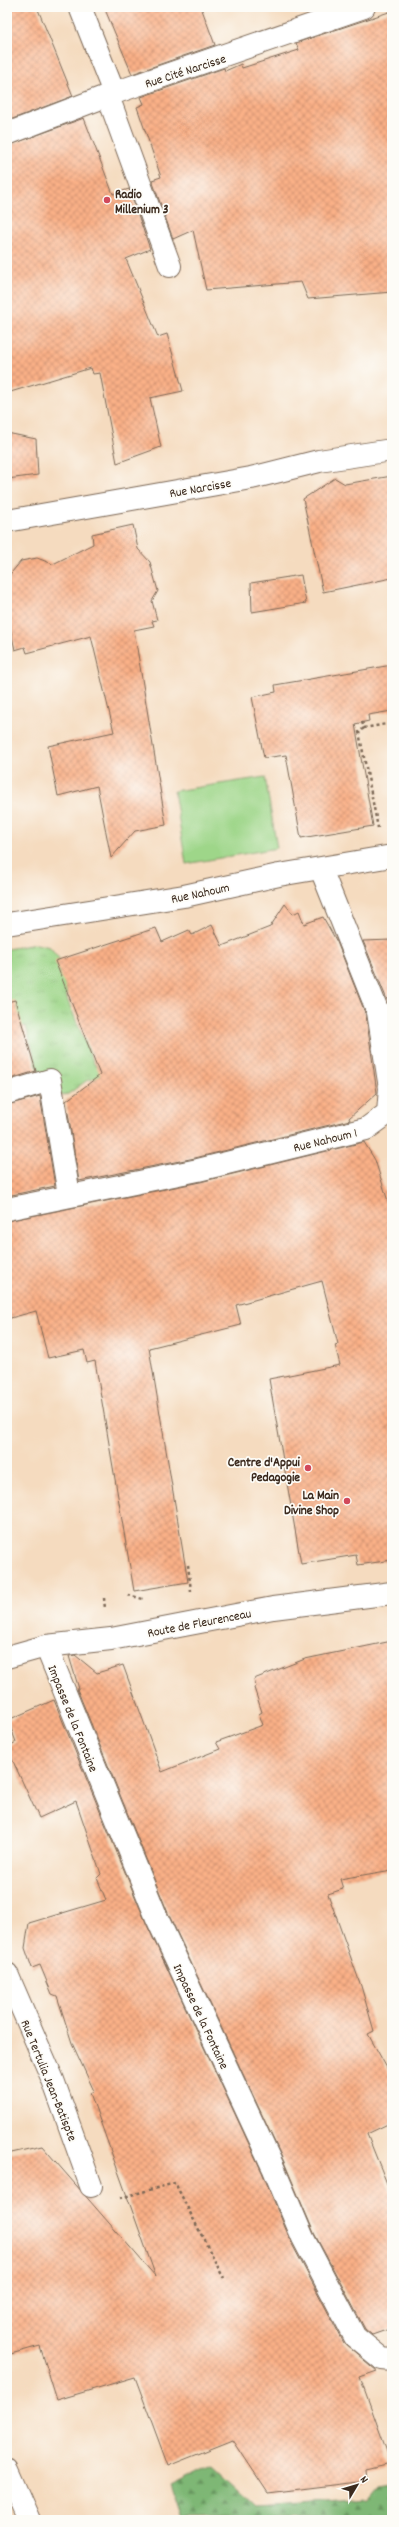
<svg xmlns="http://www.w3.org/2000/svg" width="399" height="2527" viewBox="0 0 399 2527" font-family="Dekko,sans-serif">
<defs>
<pattern id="grass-tufts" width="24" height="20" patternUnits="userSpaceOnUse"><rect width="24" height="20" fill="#9ed689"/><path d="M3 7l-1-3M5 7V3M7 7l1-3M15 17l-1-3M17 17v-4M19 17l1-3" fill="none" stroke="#89b876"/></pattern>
<pattern id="forest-firs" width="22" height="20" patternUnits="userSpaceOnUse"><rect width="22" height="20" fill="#7eb775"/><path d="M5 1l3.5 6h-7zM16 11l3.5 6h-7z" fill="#68955f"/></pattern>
<pattern id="building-cross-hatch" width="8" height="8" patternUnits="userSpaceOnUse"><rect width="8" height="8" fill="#fab087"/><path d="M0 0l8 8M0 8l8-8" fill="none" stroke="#cc8f6e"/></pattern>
</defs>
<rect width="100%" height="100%" fill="#fdfcf7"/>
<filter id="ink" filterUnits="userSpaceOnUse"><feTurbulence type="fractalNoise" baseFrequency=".025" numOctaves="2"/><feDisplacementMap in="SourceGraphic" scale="8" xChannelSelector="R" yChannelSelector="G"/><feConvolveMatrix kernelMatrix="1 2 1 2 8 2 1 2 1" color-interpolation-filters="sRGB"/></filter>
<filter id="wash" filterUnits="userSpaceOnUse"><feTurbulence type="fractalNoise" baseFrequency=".012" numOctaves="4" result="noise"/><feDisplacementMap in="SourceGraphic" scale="16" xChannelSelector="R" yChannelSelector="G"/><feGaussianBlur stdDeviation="0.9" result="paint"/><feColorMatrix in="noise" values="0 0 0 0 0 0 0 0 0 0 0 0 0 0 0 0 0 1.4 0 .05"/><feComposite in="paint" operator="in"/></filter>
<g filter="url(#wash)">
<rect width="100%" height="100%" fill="#f5dbbf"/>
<path fill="url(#grass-tufts)" stroke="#6c8054" d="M36,944L50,947L64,965L67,999L95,1066L105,1063L106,1075L86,1081L68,1094L56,1096L40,1077L26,1026L13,1030L7,1007V949Z"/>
<path fill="url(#forest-firs)" stroke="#5c704a" d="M212,2466L255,2506L367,2498L379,2484L392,2482V2520H182L171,2487Z"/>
<path fill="#9ed689" stroke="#6c8054" d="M265,777L277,848L186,864L174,791Z"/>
<g id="blocks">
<path fill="url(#building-cross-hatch)" d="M7,7H37L73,96L7,121Z
M104,7H201L215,45L132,74Z
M392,11V292L308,299L301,282L206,290L193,230L173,239L152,180L161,177L137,107L144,104L141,97L224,68L225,71L241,64L242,68L299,50L296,43Z
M84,118L113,194L129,189L150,249L126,259L158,337L167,334L183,391L150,398L161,447L117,463L100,373L93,374L91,368L7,393V146Z
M7,433L36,439L38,475L7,479Z
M392,476V578L323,592L303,499L335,478L345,484Z
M133,525L138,549L150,562L158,591L152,601L157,620L152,621L154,626L134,630L166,825L135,831L111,858L97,786L58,796L48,746L114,732L91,636L27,653L25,647L15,650L7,613V578L21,561L37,558L53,564L93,544L92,534Z
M301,575L306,603L252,612L251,583Z
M392,665V711L368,715L369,721L355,724L373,826L301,838L286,755L264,758L252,697L276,692L275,685Z
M285,904L293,914L299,911L304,924L323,917L337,942L366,1015L377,1093L349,1118L350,1120L195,1158L79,1181L66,1101L100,1075L55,961L156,928L162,942L189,930L192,935L212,925L222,946L270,927Z
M392,940V1021L390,1007L363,941Z
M15,1000L36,1071L7,1080V1002Z
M40,1096L55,1186L7,1196V1105Z
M364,1142L375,1160L392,1214V1560L358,1565L356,1555L301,1564L269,1379L340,1365L335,1345L338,1344L322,1281L236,1305L241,1325L149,1348L188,1582L134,1591L95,1361L87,1363L84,1350L48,1358L36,1311L7,1319V1221L200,1182Z
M392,1641V1870L340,1879L343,1889L328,1894L361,1986L374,2031L368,2034L392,2077V2122L367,2134L392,2196V2328L372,2335L365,2329L314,2233L284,2162L168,1913L77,1689H79L69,1656L75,1655L97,1673L123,1665L162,1772L220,1749L216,1742L263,1725L259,1714L262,1712L254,1688L256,1687L254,1679L305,1659Z
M54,1700L146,1923L262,2172L292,2244L344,2343L377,2371L360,2377L391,2463L365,2469L366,2481L268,2493L233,2440L168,2466L135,2377L57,2400L40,2346L7,2355V2154L42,2146L156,2277L90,2093L94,2091L72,2043L57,1996L52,1994L40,1965L32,1968L25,1948L29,1923L106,1900L97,1878L101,1874L76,1801L39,1818L7,1748L16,1742L8,1720Z"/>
</g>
</g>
<g filter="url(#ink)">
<use href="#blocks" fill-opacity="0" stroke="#7c6856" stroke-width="1"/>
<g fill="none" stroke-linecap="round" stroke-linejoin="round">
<defs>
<path id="minor" d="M80,7L114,93
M108,96L170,266
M7,134L114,93L364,7
M7,521L251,478L319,461L392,450
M7,924L184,896L279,875L392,856
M7,1093L50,1080L69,1195
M7,1209L198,1170L366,1129L388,1113L390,1088L378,1012L321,869
M46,1646L157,1918L273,2167L303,2238L355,2337L382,2359L392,2360
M7,1657L46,1646L111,1639L273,1608L392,1593
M7,1974L53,2080L91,2186
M7,2470L29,2520"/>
</defs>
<use href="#minor" stroke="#7c6856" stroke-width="24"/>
<path stroke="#7c6856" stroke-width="2.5" stroke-dasharray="3 3" stroke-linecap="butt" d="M362,722L364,728L392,723
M364,728L359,732L378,828
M188,1565L191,1591
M128,1595L143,1599
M104,1598L105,1609
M120,2198L175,2183L224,2279"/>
<use href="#minor" stroke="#fff" stroke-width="22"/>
</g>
</g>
<g fill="#d1495b" stroke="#fdfcf7" stroke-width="1.5">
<circle cx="107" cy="200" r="4"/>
<circle cx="308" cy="1468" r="4"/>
<circle cx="347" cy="1501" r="4"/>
</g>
<g text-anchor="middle" stroke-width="3.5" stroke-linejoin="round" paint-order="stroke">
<g font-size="13" fill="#3b2a1e" stroke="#fdfcf7">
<text transform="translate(185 70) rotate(-18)" y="5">Rue Cité Narcisse</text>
<text transform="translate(200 487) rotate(-10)" y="5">Rue Narcisse</text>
<text transform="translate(200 892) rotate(-12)" y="5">Rue Nahoum</text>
<text transform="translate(325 1139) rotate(-14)" y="5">Rue Nahoum 1</text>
<text transform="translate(199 1622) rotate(-11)" y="5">Route de Fleurenceau</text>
<text transform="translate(74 1718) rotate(68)" y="5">Impasse de la Fontaine</text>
<text transform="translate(202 2016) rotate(65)" y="5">Impasse de la Fontaine</text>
<text transform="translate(50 2080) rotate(68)" y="5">Rue Tertulia Jean-Batispte</text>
</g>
<g font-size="13" font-weight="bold" fill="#3b2a1e" stroke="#fdfcf7" text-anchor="end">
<text x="115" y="198" text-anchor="start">Radio<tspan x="115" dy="15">Millenium 3</tspan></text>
<text x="300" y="1466">Centre d'Appui<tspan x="300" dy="15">Pedagogie</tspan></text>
<text x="339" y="1499">La Main<tspan x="339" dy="15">Divine Shop</tspan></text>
</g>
</g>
<rect width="399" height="2527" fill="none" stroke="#fdfcf7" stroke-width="24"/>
<g transform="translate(357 2485) rotate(52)" stroke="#fdfcf7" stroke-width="3" paint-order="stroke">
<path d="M0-3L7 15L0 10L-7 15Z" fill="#3b2a1e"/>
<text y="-6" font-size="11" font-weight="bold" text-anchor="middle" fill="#3b2a1e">N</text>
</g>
</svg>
